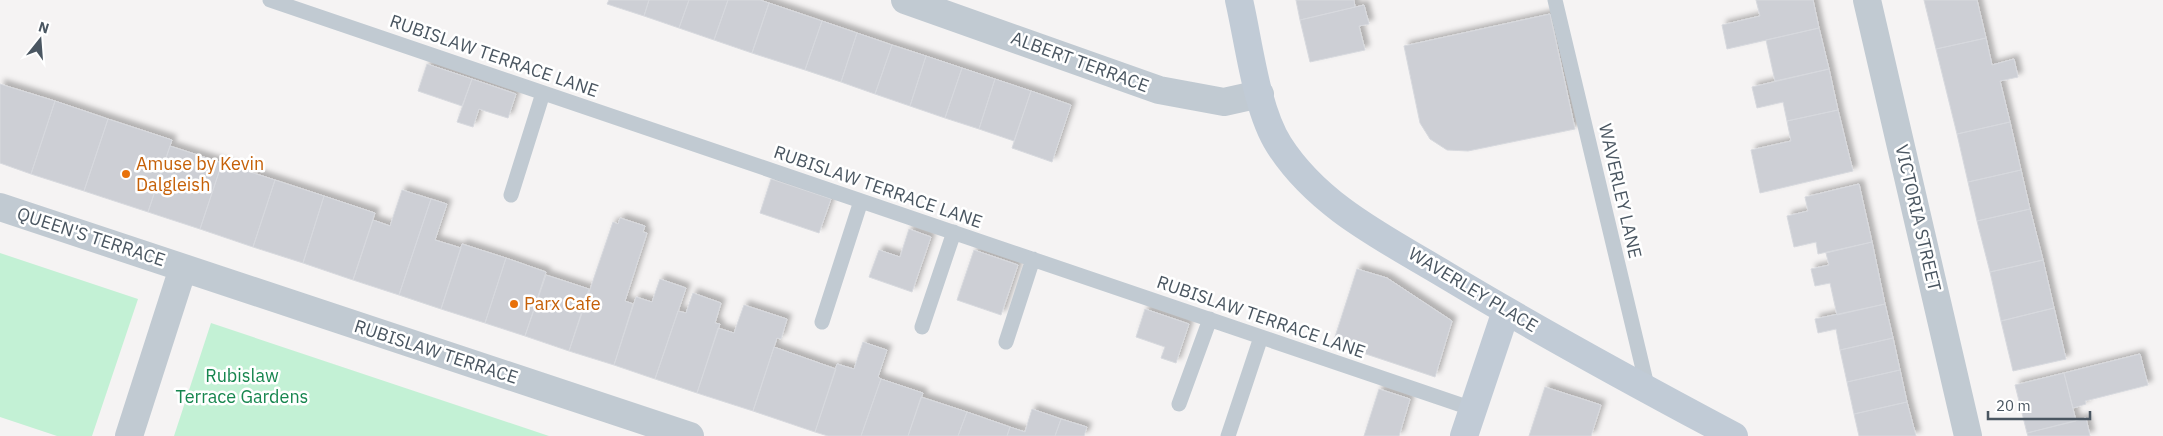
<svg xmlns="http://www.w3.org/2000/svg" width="2163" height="436" viewBox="0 0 2163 436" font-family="'IBM Plex Sans',sans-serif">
<defs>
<filter id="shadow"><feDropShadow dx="4.5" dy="-4.5" stdDeviation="2.5" flood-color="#0004"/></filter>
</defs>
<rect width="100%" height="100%" fill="#f5f3f3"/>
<path fill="#c3f1d5" d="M0,253L138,299L92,436H57L0,417Z
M211,323L549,436H550H174Z"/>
<path fill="#cdcfd5" stroke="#d7d9de" filter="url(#shadow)" d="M609,0H649L644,16L607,4Z
M649,0H689L679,28L644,16Z
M689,0H728L714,40L679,28Z
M728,0H760L769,3L752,53L714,40Z
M1296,0H1354L1355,7L1300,20Z
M1756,0H1813L1819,28L1727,49L1722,25L1760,16Z
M1924,0H1977L1986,38L1936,49Z
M769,3L822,21L805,70L752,53Z
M1364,5L1369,24L1359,26L1365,50L1310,62L1300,20Z
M1550,14L1575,129L1468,151L1447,150L1430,139L1420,123L1404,46Z
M822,21L857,33L841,82L805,70Z
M1819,28L1829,69L1775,81L1766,40Z
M857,33L892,45L875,94L841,82Z
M1986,38L1992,65L2014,59L2018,77L2000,81L2010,122L1957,134L1936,49Z
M892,45L926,56L910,106L875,94Z
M926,56L962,68L945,118L910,106Z
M427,64L472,79L462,106L418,91Z
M962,68L995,79L979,129L945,118Z
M1829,69L1838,110L1787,121L1783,102L1757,108L1752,87Z
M472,79L516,94L508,118L479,109L473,127L457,122Z
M995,79L1031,91L1014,141L979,129Z
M0,84L55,101L31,174L0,163Z
M1031,91L1071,105L1052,162L1012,148Z
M55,101L108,119L84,191L31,174Z
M1838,110L1853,171L1760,193L1751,150L1791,141L1787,121Z
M108,119L172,140L148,212L84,191Z
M2010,122L2021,170L1968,182L1957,134Z
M170,146L222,163L200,229L148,212Z
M222,163L275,180L253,247L200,229Z
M2021,170L2030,209L1977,221L1968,182Z
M771,179L831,199L819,233L760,213Z
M275,180L324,196L303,263L253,247Z
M1859,184L1872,242L1818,254L1816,242L1794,247L1787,216L1808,211L1805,197Z
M402,190L431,199L399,295L353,280L373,220L390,226Z
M324,196L375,213L353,280L303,263Z
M431,199L447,204L435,240L461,248L441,309L399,295Z
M2030,209L2043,260L1990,272L1977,221Z
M620,218L645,226L643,232L647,233L625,301L633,304L614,365L569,351L613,222L618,224Z
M909,229L931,237L912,292L869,277L879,250L900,257Z
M1872,242L1885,304L1837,315L1830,283L1815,286L1811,269L1829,265L1826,253Z
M462,244L506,258L485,323L441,309Z
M974,250L1018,265L1001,315L957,300Z
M506,258L546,272L525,336L485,323Z
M2043,260L2054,308L2001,321L1990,272Z
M1357,269L1387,278L1452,321L1435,377L1333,343Z
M546,275L589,289L569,351L525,336Z
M660,279L686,288L655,379L614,365L636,297L652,302Z
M693,293L721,303L715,323L720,324L697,393L655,379L678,311L686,313Z
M1885,304L1893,338L1840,350L1836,329L1818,333L1815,319Z
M744,305L787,319L781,339L777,338L753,411L697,393L718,328L734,333Z
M2054,308L2066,359L2013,371L2001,321Z
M1145,309L1189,324L1176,363L1161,358L1165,347L1136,337Z
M1893,338L1900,370L1847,382L1840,350Z
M863,342L887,350L878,377L881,379L861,436H828L815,432L837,364L854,369Z
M774,347L836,369L815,432L753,411Z
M2140,354L2148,385L2085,401L2086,404L2073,408L2064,373Z
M1900,370L1907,402L1854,414L1847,382Z
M2064,373L2076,421L2027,433L2015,385Z
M881,379L923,393L908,436H861Z
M1545,387L1601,405L1591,436H1529Z
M1379,389L1410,399L1399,436H1364Z
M921,397L967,412L958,436H908Z
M1907,402L1916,436H1859L1854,414Z
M1032,409L1061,419L1055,436H1007L1010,427L1025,432Z
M967,412L1010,427L1007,436H958Z
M2086,418L2090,436H2028L2027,433Z
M1061,419L1087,427L1084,436H1055Z"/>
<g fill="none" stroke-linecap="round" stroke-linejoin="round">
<path stroke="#c1cad2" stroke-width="15" d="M270,0L1473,409
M1555,0L1648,390
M511,195L543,93
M822,322L861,201
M922,327L954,232
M1006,342L1033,259
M1179,404L1210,319
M1228,436L1261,337"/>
<path stroke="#c1cad2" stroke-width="28" d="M905,0L1159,90L1224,102L1260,94
M1867,0L1968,436
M0,207L690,436
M129,436L183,268"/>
<path stroke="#c1cbd6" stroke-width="28" d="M1239,0C1249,43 1256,109 1279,145C1318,206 1384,238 1444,274C1539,331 1636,384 1734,436
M1464,436L1506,311"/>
</g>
<g fill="#e8710a" stroke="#fff" stroke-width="2">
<circle cx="126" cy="174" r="5"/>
<circle cx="514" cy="304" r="5"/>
</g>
<g text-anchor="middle" stroke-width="5" stroke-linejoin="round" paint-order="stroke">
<g font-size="18" fill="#4a5661" stroke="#fff">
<text transform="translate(494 56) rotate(19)" y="6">RUBISLAW TERRACE LANE</text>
<text transform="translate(1080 62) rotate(20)" y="6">ALBERT TERRACE</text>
<text transform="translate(878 187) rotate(19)" y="6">RUBISLAW TERRACE LANE</text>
<text transform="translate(1620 191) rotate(77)" y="6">WAVERLEY LANE</text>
<text transform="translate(1918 218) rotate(77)" y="6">VICTORIA STREET</text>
<text transform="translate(91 237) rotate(18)" y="6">QUEEN'S TERRACE</text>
<text transform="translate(1473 290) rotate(31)" y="6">WAVERLEY PLACE</text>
<text transform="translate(1261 317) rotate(19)" y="6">RUBISLAW TERRACE LANE</text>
<text transform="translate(436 352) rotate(18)" y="6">RUBISLAW TERRACE</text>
</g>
<g font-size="18" fill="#c56008" stroke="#fff" text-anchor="start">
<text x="136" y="170">Amuse by Kevin<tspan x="136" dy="21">Dalgleish</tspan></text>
<text x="524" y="310">Parx Cafe</text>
</g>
<g font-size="18" fill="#17864f" stroke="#fff">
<text x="242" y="382">Rubislaw<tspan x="242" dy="21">Terrace Gardens</tspan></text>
</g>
</g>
<g transform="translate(40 40) rotate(17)" stroke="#ffffff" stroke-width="4" paint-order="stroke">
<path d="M0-4L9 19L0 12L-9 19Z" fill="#4a5661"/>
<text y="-8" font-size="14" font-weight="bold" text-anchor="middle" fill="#4a5661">N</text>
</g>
<path d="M1988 411v8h102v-8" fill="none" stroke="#4a5661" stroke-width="2.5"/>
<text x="1996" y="411" font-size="15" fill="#4a5661" stroke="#ffffff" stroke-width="4" paint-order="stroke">20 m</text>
</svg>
